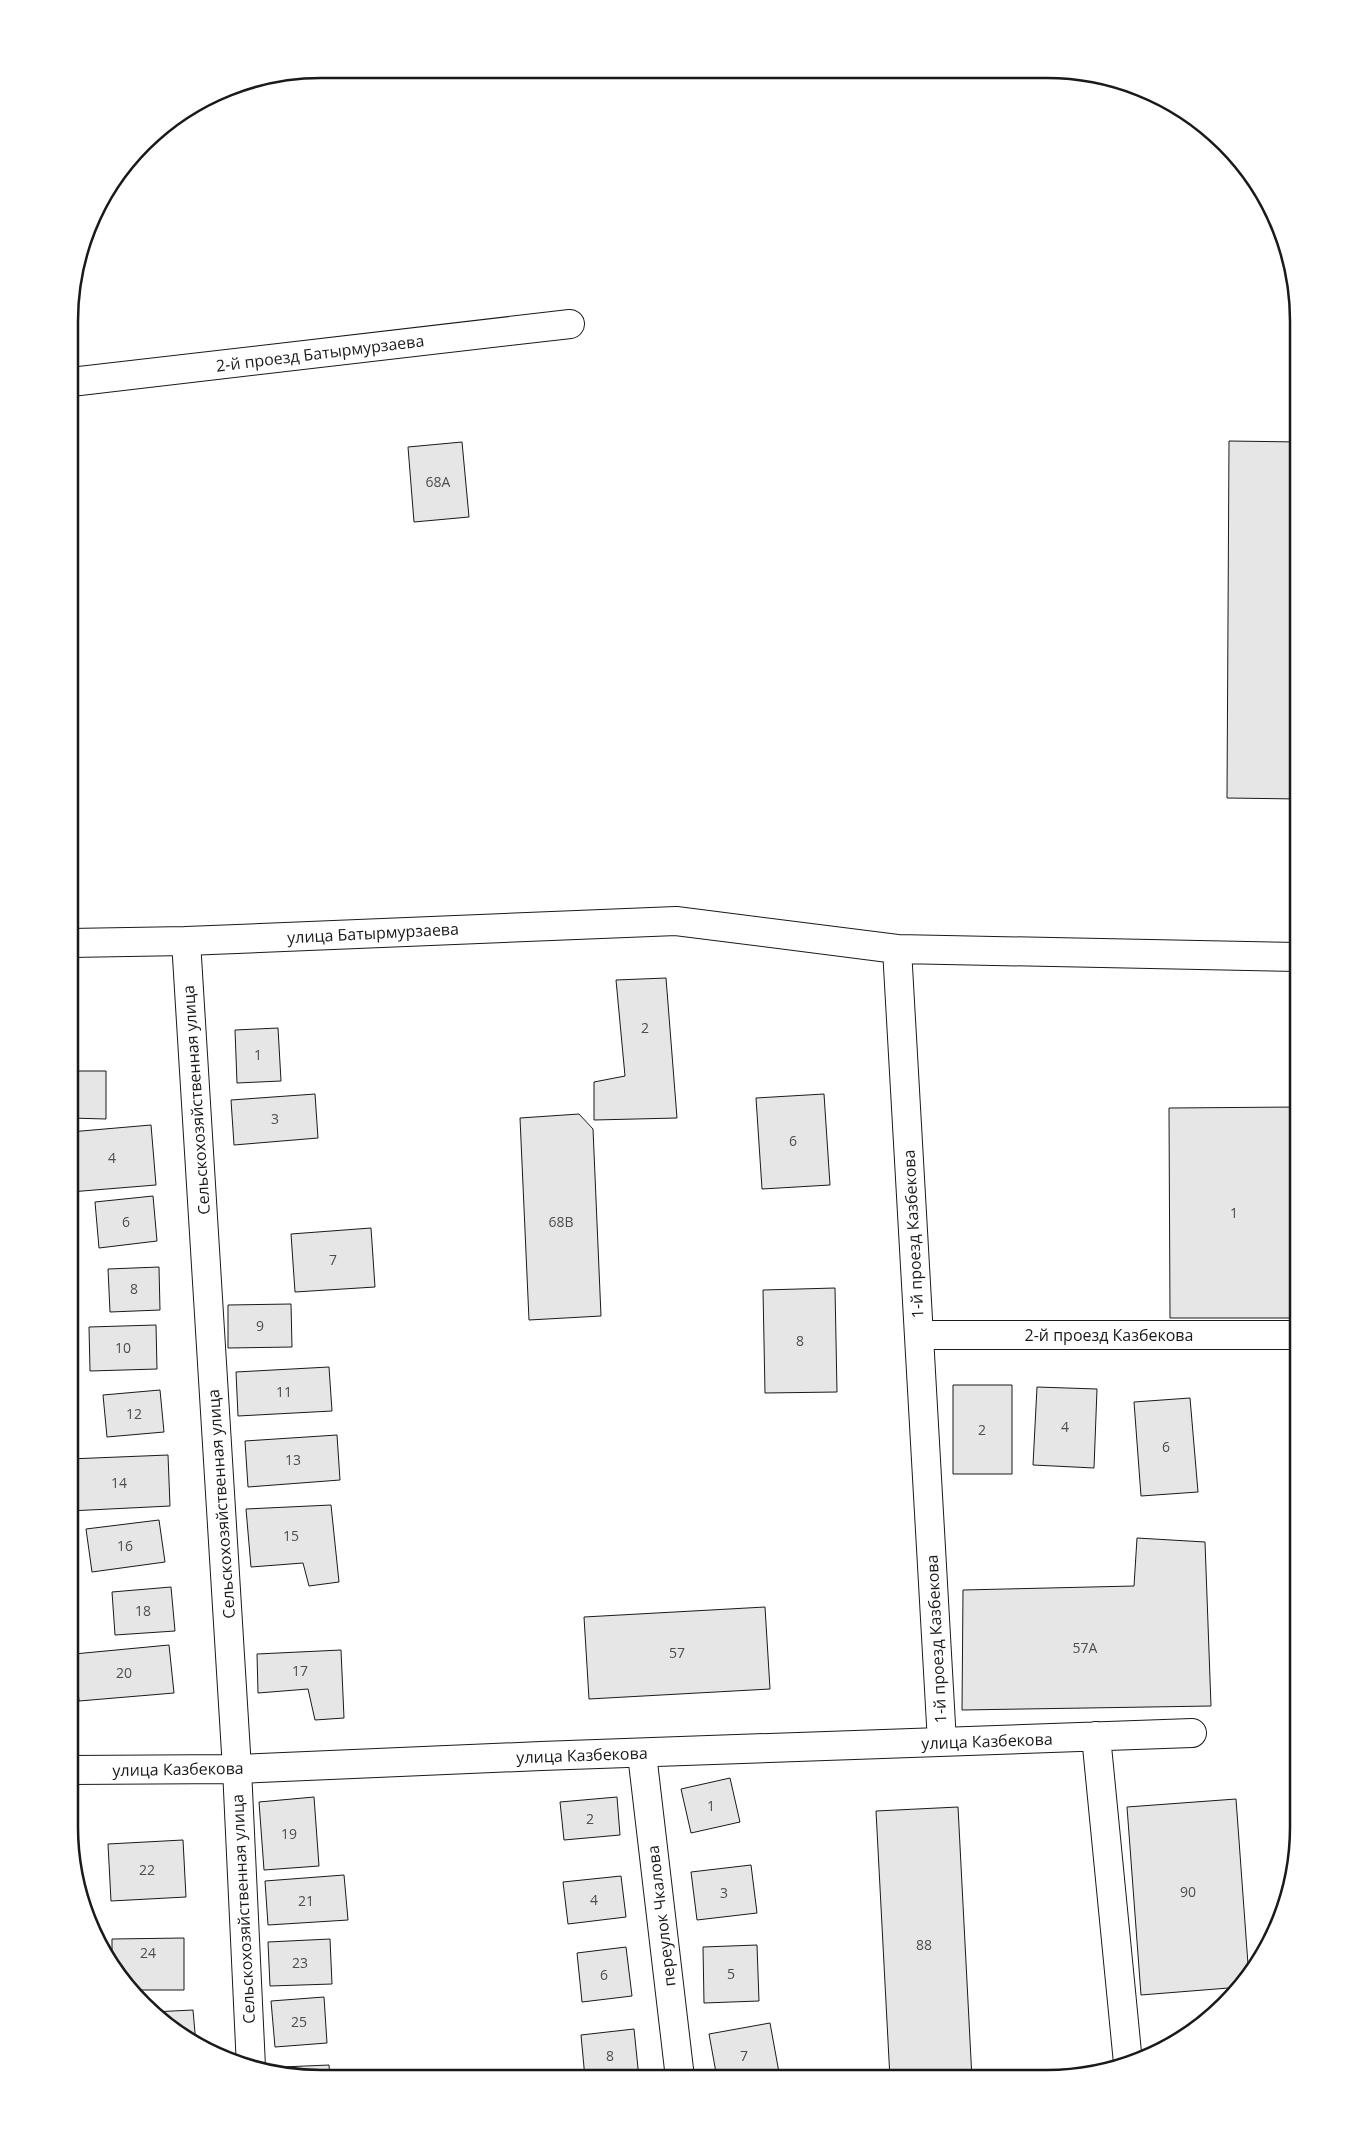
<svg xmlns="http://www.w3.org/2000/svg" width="1368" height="2148" viewBox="0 0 1368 2148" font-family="'Open Sans',sans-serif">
<rect width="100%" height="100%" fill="#fff"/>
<path fill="#e6e6e6" stroke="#1a1a1a" d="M1229,441L1299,442V799L1227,798Z
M462,442L469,517L414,522L408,447Z
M666,978L677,1118L594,1120V1082L625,1076L616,980Z
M278,1028L281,1081L237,1083L235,1030Z
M70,1071H106V1119L70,1118Z
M315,1094L318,1138L234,1145L231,1100Z
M824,1094L830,1185L762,1189L756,1098Z
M1299,1107V1318H1170L1169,1108Z
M579,1114L593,1129L601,1316L529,1320L520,1118Z
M151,1125L156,1185L70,1192V1132Z
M153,1196L157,1241L99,1248L95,1202Z
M371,1228L375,1287L295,1292L291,1234Z
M159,1267L160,1310L110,1312L108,1269Z
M835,1288L837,1392L765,1393L763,1290Z
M291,1304L292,1347L228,1348V1305Z
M156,1325L157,1369L90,1371L89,1327Z
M329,1367L332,1411L238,1416L236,1372Z
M953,1385H1012V1474H953Z
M1037,1387L1097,1389L1094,1468L1033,1465Z
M160,1390L164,1432L107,1437L103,1395Z
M1190,1398L1198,1492L1141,1496L1134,1402Z
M337,1435L340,1480L248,1487L245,1441Z
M168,1455L170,1506L69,1511V1459Z
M331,1505L339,1582L309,1586L303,1563L251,1567L246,1509Z
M159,1520L165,1562L92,1572L86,1529Z
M1137,1538L1205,1542L1211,1706L962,1710L963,1590L1134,1586Z
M171,1587L175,1631L115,1635L112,1592Z
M765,1607L770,1689L589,1699L584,1617Z
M169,1645L174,1693L79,1701L74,1654Z
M341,1650L344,1718L315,1720L308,1689L258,1693L257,1654Z
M730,1778L740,1822L691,1833L681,1789Z
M314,1797L319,1866L264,1870L259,1802Z
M617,1797L620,1835L564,1840L560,1802Z
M1236,1799L1249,1978L1241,1987L1141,1995L1127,1807Z
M958,1807L972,2079H890L876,1811Z
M183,1840L186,1897L111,1901L108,1844Z
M751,1865L757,1913L697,1920L691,1872Z
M344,1875L348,1920L268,1925L265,1881Z
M621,1876L626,1917L568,1924L563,1882Z
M184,1938V1990H130L121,1981L112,1967V1939Z
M330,1939L332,1984L270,1986L268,1942Z
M757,1945L759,2001L704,2003L703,1947Z
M626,1947L632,1996L582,2002L577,1953Z
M324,1997L327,2043L275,2047L271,2001Z
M193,2010L196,2044L167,2027L152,2012Z
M770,2023L780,2078H717L709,2034Z
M634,2029L639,2078H585L581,2035Z
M329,2065L330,2077L283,2076L282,2067Z"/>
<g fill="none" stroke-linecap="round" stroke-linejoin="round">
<defs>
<path id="minor" d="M71,382L570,324
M186,941L237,1769L251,2067
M70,943L186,941L676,921L897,949L942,1742
M897,949L1299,957
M919,1335H1299
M1096,1736L1128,2063
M642,1754L680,2078
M69,1770L237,1769L541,1756L1192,1733"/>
</defs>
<use href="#minor" stroke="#1a1a1a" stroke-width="30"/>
<use href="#minor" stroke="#fff" stroke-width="28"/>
</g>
<g text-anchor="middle" stroke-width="4" stroke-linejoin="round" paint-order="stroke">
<g font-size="14" fill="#4d4d4d">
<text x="438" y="487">68А</text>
<text x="645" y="1033">2</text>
<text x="258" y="1060">1</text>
<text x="275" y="1124">3</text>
<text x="793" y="1146">6</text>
<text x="112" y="1163">4</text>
<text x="1234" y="1218">1</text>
<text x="126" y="1227">6</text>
<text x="561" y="1227">68В</text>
<text x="333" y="1265">7</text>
<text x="134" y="1294">8</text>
<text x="260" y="1331">9</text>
<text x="800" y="1346">8</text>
<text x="123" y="1353">10</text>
<text x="284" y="1397">11</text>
<text x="134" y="1419">12</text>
<text x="1065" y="1432">4</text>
<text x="982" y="1435">2</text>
<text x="1166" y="1452">6</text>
<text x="293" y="1465">13</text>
<text x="119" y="1488">14</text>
<text x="291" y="1541">15</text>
<text x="125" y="1551">16</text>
<text x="143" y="1616">18</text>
<text x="1085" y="1653">57А</text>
<text x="677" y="1658">57</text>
<text x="300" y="1676">17</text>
<text x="124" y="1678">20</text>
<text x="711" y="1811">1</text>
<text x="590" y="1824">2</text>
<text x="289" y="1839">19</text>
<text x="147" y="1875">22</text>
<text x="1188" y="1897">90</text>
<text x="724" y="1898">3</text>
<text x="594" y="1905">4</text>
<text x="306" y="1906">21</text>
<text x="924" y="1950">88</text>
<text x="148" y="1958">24</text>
<text x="300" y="1968">23</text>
<text x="731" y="1979">5</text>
<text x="604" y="1980">6</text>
<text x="299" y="2027">25</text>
<text x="610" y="2061">8</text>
<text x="744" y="2061">7</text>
</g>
<g font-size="16" fill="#1a1a1a" stroke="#fff">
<text transform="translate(320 353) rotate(-7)" y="6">2-й проезд Батырмурзаева</text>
<text transform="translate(373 933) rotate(-3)" y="6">улица Батырмурзаева</text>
<text transform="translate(196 1100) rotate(-94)" y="6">Сельскохозяйственная улица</text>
<text transform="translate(913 1234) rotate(-93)" y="6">1-й проезд Казбекова</text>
<text x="1109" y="1341">2-й проезд Казбекова</text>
<text transform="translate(221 1504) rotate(-94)" y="6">Сельскохозяйственная улица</text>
<text transform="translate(936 1639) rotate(-93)" y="6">1-й проезд Казбекова</text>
<text transform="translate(987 1741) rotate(-2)" y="6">улица Казбекова</text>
<text transform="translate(582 1755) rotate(-2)" y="6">улица Казбекова</text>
<text transform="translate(178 1769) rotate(-1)" y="6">улица Казбекова</text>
<text transform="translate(243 1909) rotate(-93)" y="6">Сельскохозяйственная улица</text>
<text transform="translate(661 1916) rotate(-97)" y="6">переулок Чкалова</text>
</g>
</g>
<path d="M0 0H1368V2148H0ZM321 78H1047A243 243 0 0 1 1290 321V1827A243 243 0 0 1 1047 2070H321A243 243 0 0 1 78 1827V321A243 243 0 0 1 321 78Z" fill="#fff" fill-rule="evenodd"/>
<path fill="none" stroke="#1a1a1a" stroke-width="2.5" d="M321 78H1047A243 243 0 0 1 1290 321V1827A243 243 0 0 1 1047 2070H321A243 243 0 0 1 78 1827V321A243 243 0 0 1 321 78Z"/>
</svg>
